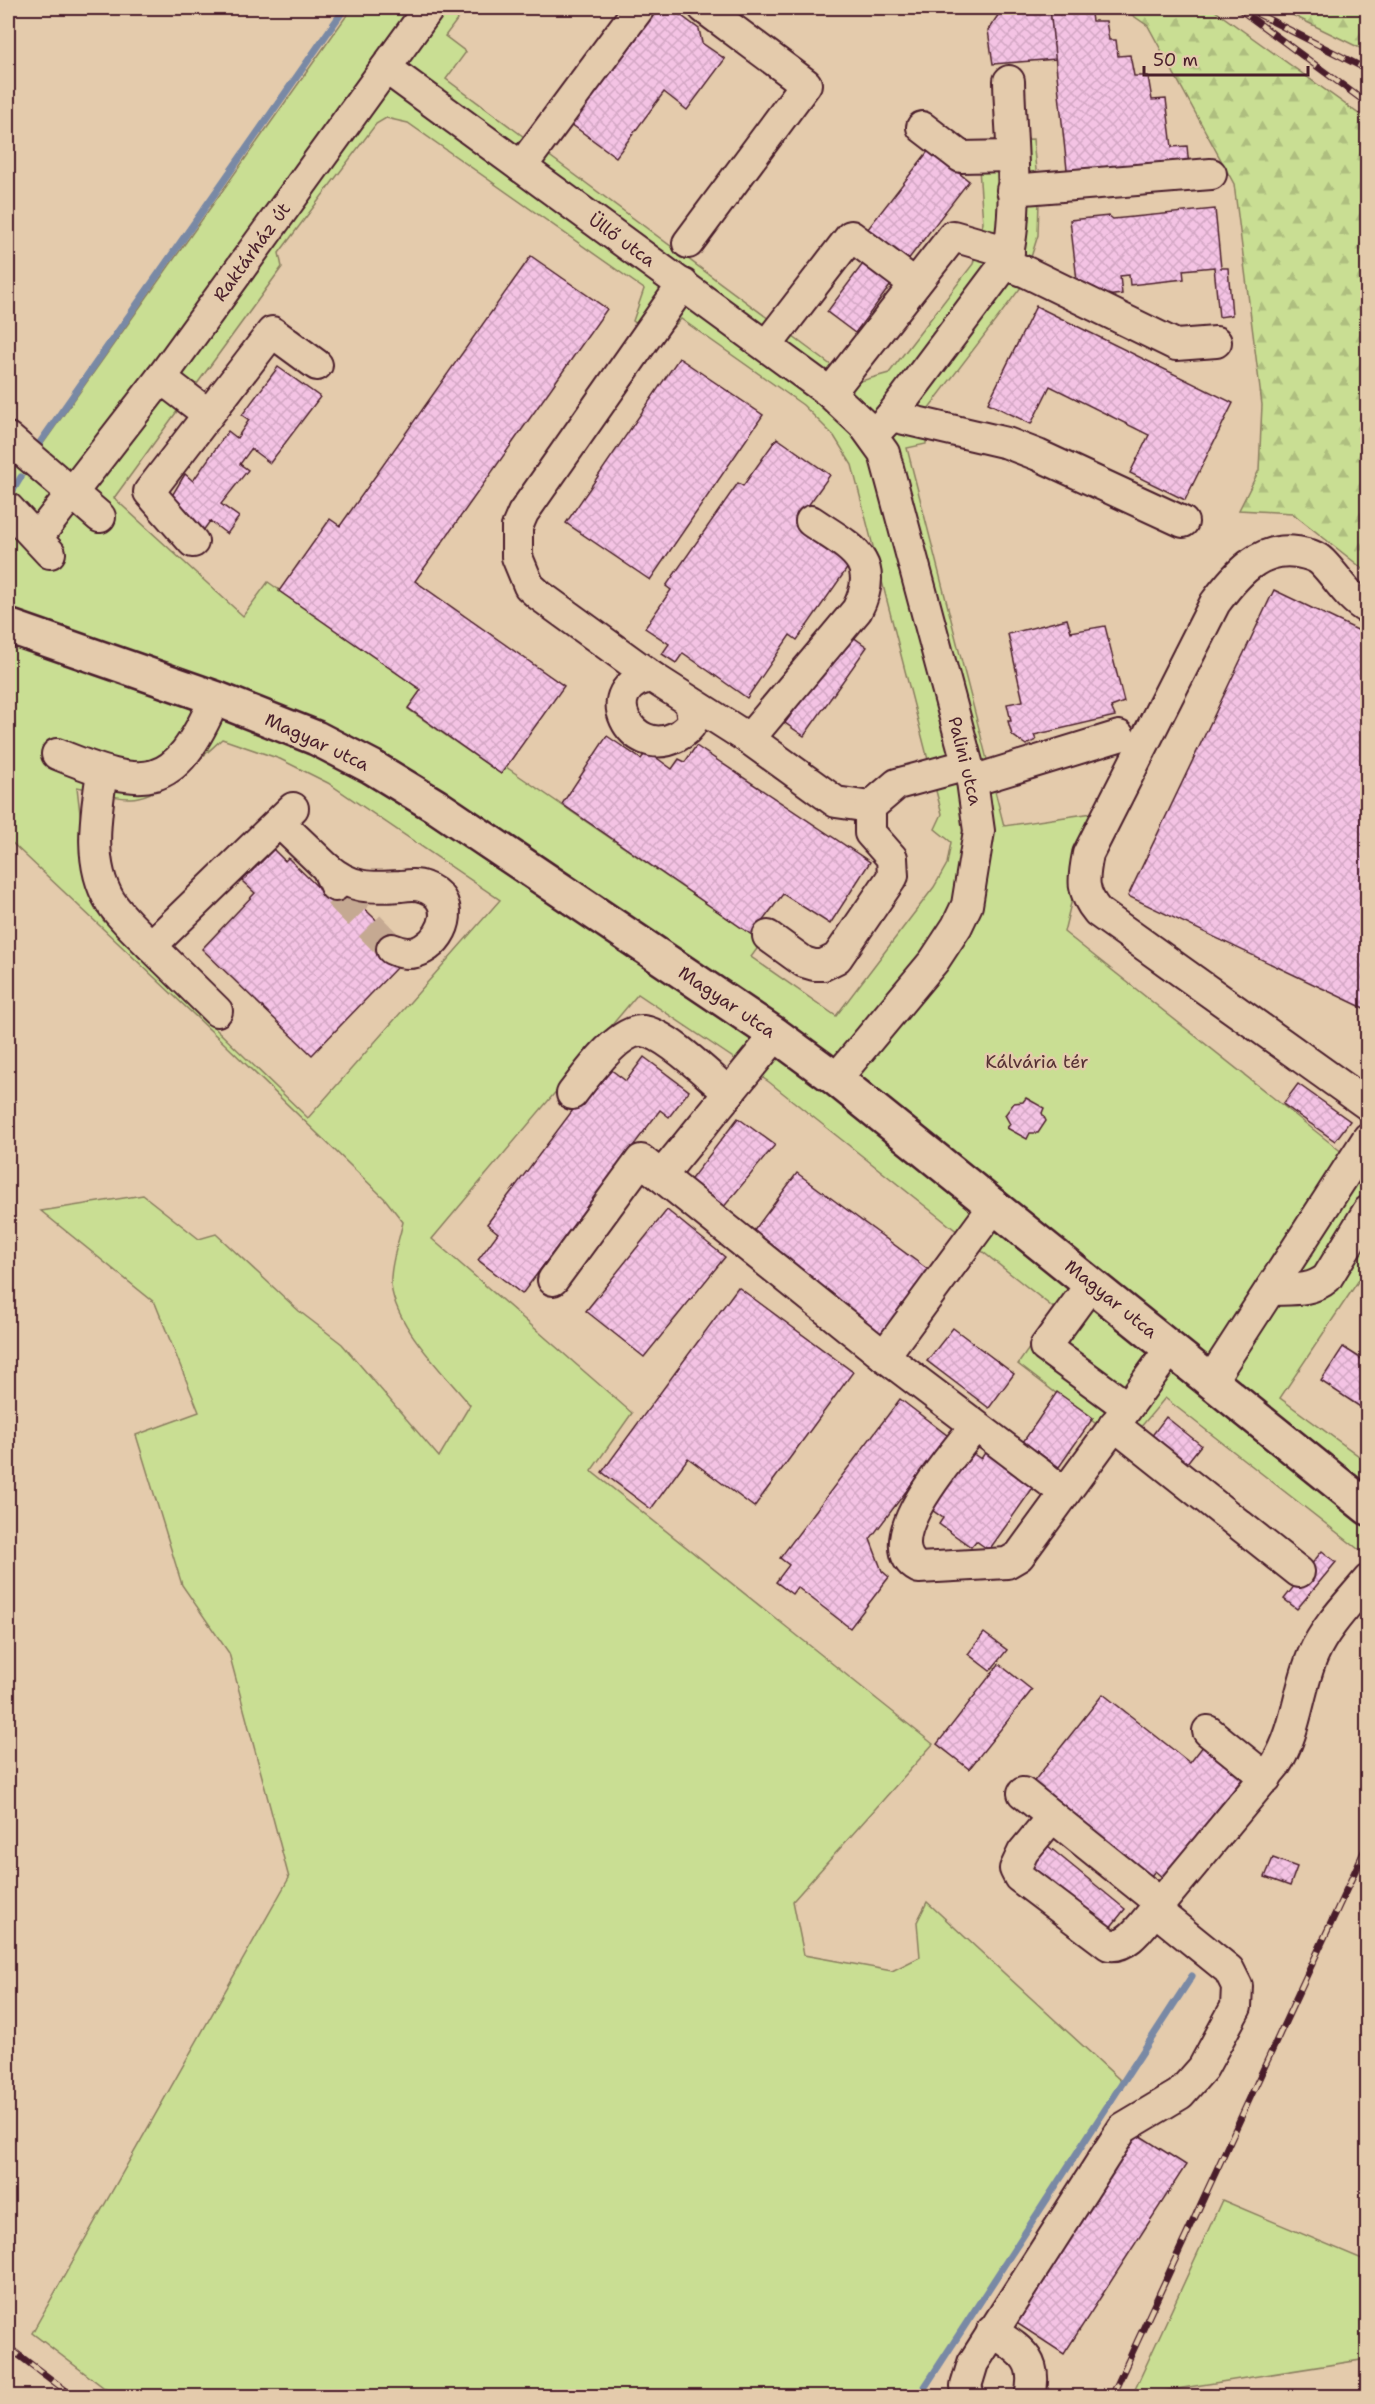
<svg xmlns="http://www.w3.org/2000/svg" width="1375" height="2404" font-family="'Shantell Sans',sans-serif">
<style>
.green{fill:#c9de93;stroke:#8a7e5f;stroke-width:1.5;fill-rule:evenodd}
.forest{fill:url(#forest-firs);stroke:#8a7e5f;stroke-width:1.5}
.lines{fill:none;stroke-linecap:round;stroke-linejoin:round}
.stream{stroke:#7989a5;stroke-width:7}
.building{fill:url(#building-cross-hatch);stroke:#4a1f2b;stroke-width:1.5}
.minor-tunnel{stroke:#c5a992;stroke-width:30;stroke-dasharray:30 15;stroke-linecap:butt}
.minor-casing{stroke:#4a1f2b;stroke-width:34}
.major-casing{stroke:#4a1f2b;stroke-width:38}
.minor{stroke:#e4cbac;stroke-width:30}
.major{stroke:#e4cbac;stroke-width:33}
.rail-casing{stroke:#4a1f2b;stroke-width:7}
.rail{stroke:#e4cbac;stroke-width:4.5;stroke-dasharray:14;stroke-linecap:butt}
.labels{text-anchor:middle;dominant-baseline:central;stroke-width:5;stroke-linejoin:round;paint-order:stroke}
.street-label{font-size:18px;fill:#4a1f2b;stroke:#e4cbac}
.park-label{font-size:18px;fill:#573235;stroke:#e4cbac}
</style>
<defs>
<pattern id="forest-firs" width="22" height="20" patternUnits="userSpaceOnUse" patternTransform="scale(1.5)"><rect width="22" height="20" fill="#c9de93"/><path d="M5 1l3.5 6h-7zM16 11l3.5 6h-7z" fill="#aebe7f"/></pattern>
<pattern id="building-cross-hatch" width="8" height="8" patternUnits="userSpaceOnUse" patternTransform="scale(1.5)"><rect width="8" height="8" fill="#f4c3e4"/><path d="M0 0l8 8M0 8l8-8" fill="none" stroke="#d3a7c4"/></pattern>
</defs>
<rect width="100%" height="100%" fill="#e4cbac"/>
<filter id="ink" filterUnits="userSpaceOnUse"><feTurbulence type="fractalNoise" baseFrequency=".0167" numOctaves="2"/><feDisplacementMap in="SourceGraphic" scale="12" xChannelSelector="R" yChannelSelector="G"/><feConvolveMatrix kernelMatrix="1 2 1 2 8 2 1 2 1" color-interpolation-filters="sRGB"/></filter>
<g filter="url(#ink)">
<!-- green -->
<g class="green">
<path d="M 352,8 L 466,8 L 445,36 L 466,52 L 446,79 L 851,380 L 861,381 L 889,373 L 973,264 L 983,223 L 977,141 L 1033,139 L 1039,201 L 1038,235 L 1022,286 L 928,409 L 926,444 L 907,448 L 1004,826 L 1093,813 L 1064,932 L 1367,1172 L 1367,1268 L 1280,1398 L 1367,1462 L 1367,1556 L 1165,1398 L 1125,1446 L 1018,1364 L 1056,1310 L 769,1082 L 638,994 L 432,1239 L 632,1413 L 591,1471 L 933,1744 L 793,1901 L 804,1955 L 892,1971 L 920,1957 L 917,1922 L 927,1902 L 1121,2081 L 921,2396 L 115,2396 L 32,2333 L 289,1878 L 229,1653 L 182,1585 L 136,1435 L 199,1412 L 155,1303 L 41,1211 L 143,1195 L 199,1239 L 216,1234 L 299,1311 L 342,1344 L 439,1457 L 470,1405 C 444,1373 388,1320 391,1277 C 392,1259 399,1240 403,1222 L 385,1199 L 227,1046 L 8,839 L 8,460 L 23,472 ZM 386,118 L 408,123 L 644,289 L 633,321 L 660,341 L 681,319 L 803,405 L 834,436 L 852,465 L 942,814 L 935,829 L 951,842 L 947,864 L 934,887 L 836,1016 L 751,957 L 762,942 L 752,935 L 506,767 L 501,774 L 408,709 L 421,690 L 268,582 L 243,616 L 114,498 L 282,267 L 279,253 L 376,124 ZM 222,739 L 280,759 L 328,783 L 500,900 L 308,1118 L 103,920 L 88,885 L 77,787 C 93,789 111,798 128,798 C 158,800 201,758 222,739 Z"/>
<path d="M 1222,2200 L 1367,2261 L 1367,2359 L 1132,2396 Z"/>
</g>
<!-- forest -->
<g class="forest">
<path d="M 1122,8 L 1211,8 L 1367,120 L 1367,572 L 1292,513 L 1239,510 L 1259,470 L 1262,405 L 1234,184 L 1148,26 Z"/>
<path d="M 1278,8 L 1367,8 L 1367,45 L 1364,50 Z"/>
</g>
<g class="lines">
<!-- stream -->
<g class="stream">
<path d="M 8,10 L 9,8"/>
<path d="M 39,444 L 345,8"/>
<path d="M 9,497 L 21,477"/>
<path d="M 919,2396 L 1192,1976"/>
</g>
</g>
<!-- building -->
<g class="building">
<path d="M 652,8 L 666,14 L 671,8 L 699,29 L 702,43 L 725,59 L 687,110 L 664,92 L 616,157 L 567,121 Z"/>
<path d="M 1003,8 L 1050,8 L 1056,59 L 993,64 L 988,30 Z"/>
<path d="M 1050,8 L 1090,8 L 1092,21 L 1106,21 L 1109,40 L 1116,40 L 1118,56 L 1130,55 L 1134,76 L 1148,76 L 1152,100 L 1166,99 L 1172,147 L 1187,146 L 1189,167 L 1068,179 Z"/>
<path d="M 929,150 L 969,181 L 907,261 L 867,230 Z"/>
<path d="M 1215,209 L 1221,268 L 1228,268 L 1232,315 L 1219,317 L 1214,267 L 1183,270 L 1184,279 L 1130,285 L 1129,275 L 1120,276 L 1122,294 L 1088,298 L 1078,289 L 1070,220 L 1109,216 L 1113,219 Z"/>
<path d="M 531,256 L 607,309 L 415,581 L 564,686 L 501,774 L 408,708 L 421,690 L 279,591 L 330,519 L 340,526 Z"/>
<path d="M 865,261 L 893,282 L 855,333 L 827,312 Z"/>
<path d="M 1036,306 L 1233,403 L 1185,500 L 1130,473 L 1149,435 L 1050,386 L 1031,424 L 988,403 Z"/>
<path d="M 679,358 L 763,415 L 650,580 L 566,523 Z"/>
<path d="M 278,367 L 320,397 L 270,463 L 251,449 L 240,464 L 248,470 L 221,504 L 239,517 L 227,534 L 210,521 L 203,531 L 167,504 L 185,474 L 193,481 L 228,431 L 237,438 L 249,420 L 242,415 Z"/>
<path d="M 777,438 L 830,475 L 795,524 L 851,563 L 797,640 L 790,635 L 747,698 L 683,653 L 676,663 L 662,654 L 669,644 L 645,628 L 671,590 L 666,586 L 738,483 L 743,486 Z"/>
<path d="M 1274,590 L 1368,635 L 1368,1010 L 1128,896 Z"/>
<path d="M 1067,619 L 1071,632 L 1105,626 L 1124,702 L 1111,707 L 1115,716 L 1034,735 L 1036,740 L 1026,745 L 1012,735 L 1008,721 L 1011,721 L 1007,704 L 1023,701 L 1008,634 Z"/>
<path d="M 849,634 L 867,647 L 804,736 L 785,723 Z"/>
<path d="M 607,736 L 641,759 L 647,751 L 672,769 L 679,759 L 685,762 L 696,746 L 870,862 L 830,924 L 783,894 L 752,935 L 562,804 Z"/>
<path d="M 270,846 L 285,861 L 288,858 L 331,900 L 343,888 L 399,942 L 398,966 L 312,1055 L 202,949 L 255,893 L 242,881 L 266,857 L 263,854 Z"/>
<path d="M 644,1057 L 689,1091 L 669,1117 L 660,1110 L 522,1294 L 478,1260 L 498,1233 L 487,1224 L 606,1066 L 626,1081 Z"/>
<path d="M 1298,1084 L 1350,1121 L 1335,1141 L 1283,1104 Z"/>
<path d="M 1026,1098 L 1044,1108 L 1042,1113 L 1046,1121 L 1038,1133 L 1030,1133 L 1027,1139 L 1007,1128 L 1010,1124 L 1005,1115 L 1014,1103 L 1023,1102 Z"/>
<path d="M 738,1118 L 775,1145 L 722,1209 L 688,1183 Z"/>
<path d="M 797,1173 L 931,1272 L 880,1340 L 747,1240 Z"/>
<path d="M 667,1210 L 725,1257 L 644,1357 L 586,1311 Z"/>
<path d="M 738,1287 L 853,1372 L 754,1507 L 688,1458 L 651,1509 L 602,1472 Z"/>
<path d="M 953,1328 L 1014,1374 L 989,1408 L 927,1361 Z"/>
<path d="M 1343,1347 L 1368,1363 L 1368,1412 L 1321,1381 Z"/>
<path d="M 1057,1392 L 1093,1418 L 1059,1467 L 1023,1442 Z"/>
<path d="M 900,1399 L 948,1436 L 870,1539 L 882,1571 L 889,1577 L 850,1628 L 797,1587 L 792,1594 L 776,1582 L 789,1565 L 780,1558 Z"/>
<path d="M 1166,1417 L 1201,1445 L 1179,1473 L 1144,1446 Z"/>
<path d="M 988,1448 L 1037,1482 L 989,1550 L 976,1541 L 971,1547 L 939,1524 L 943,1518 L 929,1508 L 969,1451 L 981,1459 Z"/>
<path d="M 1322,1551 L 1336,1562 L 1297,1609 L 1284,1599 Z"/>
<path d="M 984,1633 L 1007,1650 L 990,1671 L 968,1654 Z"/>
<path d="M 999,1664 L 1032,1690 L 969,1769 L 937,1744 Z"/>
<path d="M 1103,1694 L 1190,1763 L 1207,1741 L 1247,1773 L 1163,1878 L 1155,1871 L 1150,1877 L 1027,1790 Z"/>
<path d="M 1048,1846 L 1125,1909 L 1105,1934 L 1027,1871 Z"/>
<path d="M 1273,1858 L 1297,1867 L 1290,1886 L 1265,1877 Z"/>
<path d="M 1134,2132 L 1186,2165 L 1064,2354 L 1012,2320 Z"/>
</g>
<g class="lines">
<!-- minor-tunnel -->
<path class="minor-tunnel" d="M 338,894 L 392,949"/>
<!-- minor casing -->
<g class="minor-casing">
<g id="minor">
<path d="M 386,68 L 830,393 L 863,424 L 884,453 L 972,781 L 979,831 L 967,905 L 957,926 L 934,961 L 836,1079"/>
<path d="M 922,127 L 961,157 L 1011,156"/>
<path d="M 521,167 L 639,8"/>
<path d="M 1012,190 L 1211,174"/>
<path d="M 688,243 L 806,84 L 704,8"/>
<path d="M 1005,264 L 1026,272 L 1176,345 L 1216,342"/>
<path d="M 683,284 L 523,513 L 517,527 L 517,557 L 529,586 L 539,595 L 652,677 L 749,739 L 836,802 L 870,807 L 897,784 L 967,765"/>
<path d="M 767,345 L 851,236 L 915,284"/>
<path d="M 161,378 L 208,414"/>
<path d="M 830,393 L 953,236 L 1009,252"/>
<path d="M 891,416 L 1007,443 L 1038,455 L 1183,522"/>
<path d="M 873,435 L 891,416 L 1005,264 C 1021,214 1010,135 1009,81"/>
<path d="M 8,438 L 100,517"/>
<path d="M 8,508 L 50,553"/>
<path d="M 37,538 L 161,378 L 429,8"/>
<path d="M 193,542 L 149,492 L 272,332 L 317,365"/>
<path d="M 1368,609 C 1347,597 1338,578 1322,562 C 1315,555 1307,554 1297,552 C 1259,546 1235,576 1215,603 L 1088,854 C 1083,879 1081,892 1098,912 L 1368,1105"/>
<path d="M 652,677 C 593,686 631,760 676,737 C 684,733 689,729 693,721 L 690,702"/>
<path d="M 749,739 L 857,610 C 883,559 849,547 811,521"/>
<path d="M 57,754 C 146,790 174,793 215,698"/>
<path d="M 102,772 C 96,814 87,863 110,901 C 121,918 137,932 151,946 L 293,808"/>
<path d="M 972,781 L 1119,736"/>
<path d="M 279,822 L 327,868 L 335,886"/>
<path d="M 327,868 C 351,889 371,888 401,886 C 409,885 417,884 424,887 C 456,898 448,935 423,949 C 413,955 403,954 392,949"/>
<path d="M 768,936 L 804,962 L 814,965 L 823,965 L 837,958 L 893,876 L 892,858 L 870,833 L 870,807"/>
<path d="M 151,946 L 217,1011"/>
<path d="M 572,1094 C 586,1076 618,1029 643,1031 C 666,1033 711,1078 729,1093"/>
<path d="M 662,1175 L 776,1035"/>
<path d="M 553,1280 L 641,1160 L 884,1356 L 1065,1493"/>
<path d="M 1091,1284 L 1045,1347 L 1127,1407"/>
<path d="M 1270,1290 C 1290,1289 1311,1292 1327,1278 L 1368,1211"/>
<path d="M 884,1356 L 995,1205"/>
<path d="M 1211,1381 L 1368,1138"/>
<path d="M 1114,1425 L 1299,1572"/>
<path d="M 975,1426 C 955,1453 872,1543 919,1568 L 1007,1563 L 1019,1556 L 1171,1348"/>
<path d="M 1208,1731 L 1266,1778"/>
<path d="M 1023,1793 L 1160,1903"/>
<path d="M 1155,1910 L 1276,1764 C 1297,1731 1298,1690 1313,1655 C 1325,1627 1349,1603 1368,1580"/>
<path d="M 992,2331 C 1020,2350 1039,2359 1030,2396"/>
<path d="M 969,2396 L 966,2386 L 973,2363 L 1123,2128 L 1180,2094 L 1203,2068 L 1236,2007 L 1237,1986 L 1229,1970 L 1155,1910 C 1143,1923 1129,1948 1109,1945 L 1019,1877 L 1015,1869 L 1023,1852 L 1052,1817"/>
</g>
</g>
<!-- major casing -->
<g class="major-casing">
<path id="major" d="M 8,626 L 215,698 L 316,738 L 372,767 L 436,806 L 776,1035 L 836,1079 L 1368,1508"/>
</g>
<!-- minor -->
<use href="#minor" class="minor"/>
<!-- major -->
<use href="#major" class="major"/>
<!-- rail casing -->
<g class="rail-casing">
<g id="rail">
<path d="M 1238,8 L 1368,104"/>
<path d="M 1258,14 L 1368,70"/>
<path d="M 8,2347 L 73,2396"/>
<path d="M 1112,2396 L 1368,1843"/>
</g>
</g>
<!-- rail -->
<use href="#rail" class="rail"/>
</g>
</g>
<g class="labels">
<!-- street labels -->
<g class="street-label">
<text transform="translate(622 240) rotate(36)">Üllő utca</text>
<text transform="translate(252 252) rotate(-54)">Raktárház út</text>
<text transform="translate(317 742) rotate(25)">Magyar utca</text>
<text transform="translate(965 761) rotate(76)">Palini utca</text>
<text transform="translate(727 1002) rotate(34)">Magyar utca</text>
<text transform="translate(1111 1299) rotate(39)">Magyar utca</text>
</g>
<!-- park labels -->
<g class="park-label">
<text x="1037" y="1062">Kálvária tér</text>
</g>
</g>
<!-- margin -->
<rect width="1375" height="2404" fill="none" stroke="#e4cbac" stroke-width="30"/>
<rect x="15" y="15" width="1345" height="2374" fill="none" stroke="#4a1f2b" stroke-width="2" filter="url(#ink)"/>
<!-- scale -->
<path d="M1144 66v9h164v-9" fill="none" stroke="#4a1f2b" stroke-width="3"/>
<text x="1153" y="66" font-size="18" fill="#4a1f2b" stroke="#e4cbac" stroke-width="4.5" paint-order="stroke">50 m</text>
</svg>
